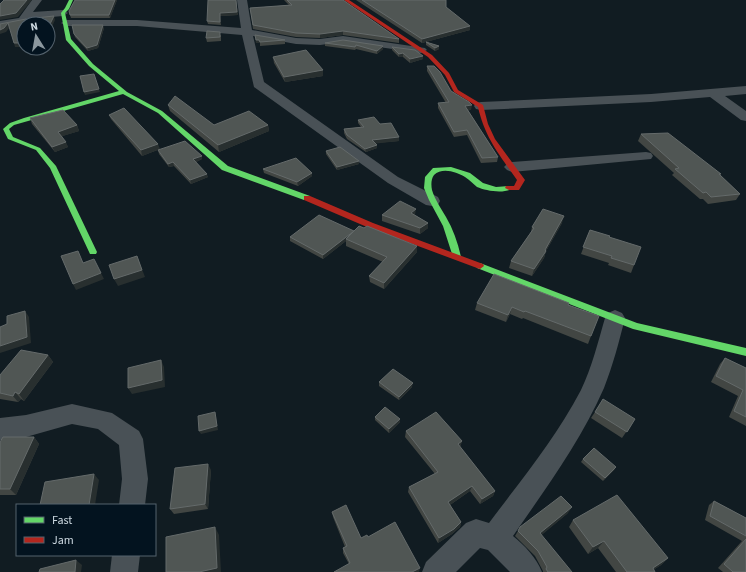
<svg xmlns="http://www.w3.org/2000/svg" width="746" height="572" font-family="'Source Sans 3',sans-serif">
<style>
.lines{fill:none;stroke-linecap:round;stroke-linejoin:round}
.street{fill:#495156;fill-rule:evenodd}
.fast{fill:#63d668;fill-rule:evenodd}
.jam{fill:#b3261e;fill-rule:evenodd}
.wall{fill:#424643}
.shaded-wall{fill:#282f2f}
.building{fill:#505654;stroke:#646a6a}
</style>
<rect width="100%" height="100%" fill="#111c22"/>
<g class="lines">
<!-- street -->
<g class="street">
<path d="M 32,0 L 42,0 L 33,12 L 63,10 L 68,13 L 63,16 L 28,19 L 26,22 L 0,27 L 0,21 L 19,18 Z"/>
<path d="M 237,0 L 247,0 L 252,30 L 296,38 L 320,39 L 343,36 L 425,48 L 427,50 L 421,53 L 343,42 L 320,45 L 296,44 L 253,36 L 264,82 L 398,177 L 438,197 L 440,201 L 438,205 L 432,206 L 426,205 L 388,183 L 254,87 L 242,35 L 137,26 L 66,26 L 61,23 L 66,20 L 137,20 L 241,28 Z"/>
<path d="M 746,86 L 746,94 L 725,96 L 746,111 L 746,121 L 741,120 L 710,97 L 651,102 L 481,110 L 476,109 L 474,106 L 476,103 L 481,102 L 651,94 Z"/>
<path d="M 646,152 L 651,153 L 653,156 L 651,159 L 512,172 L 507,170 L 504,167 L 507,164 L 512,162 Z"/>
<path d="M 615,310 L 622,313 L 625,318 C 619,342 613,365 604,388 C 581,441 546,488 513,536 C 525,546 536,557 542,572 L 510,572 L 488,550 L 480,548 L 456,572 L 422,572 L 426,562 L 466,523 L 476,519 L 489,523 C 521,480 556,438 581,390 C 592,367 598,342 605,318 L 608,313 Z"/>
<path d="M 72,404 L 112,413 L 139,431 L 143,439 L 148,479 L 145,505 L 119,505 L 122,479 L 119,445 L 98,429 L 72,424 L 26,437 L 0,440 L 0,418 L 26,415 Z"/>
<path d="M 112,555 L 140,555 L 138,572 L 110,572 Z"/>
</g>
<!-- fast -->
<g class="fast">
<path d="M 69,0 L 73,0 L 69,9 L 65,13 L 71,39 L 93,64 L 127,92 L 162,111 L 228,166 L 310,196 L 310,200 L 304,200 L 222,170 L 158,113 L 123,94 L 14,125 L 9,129 L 13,137 L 40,148 L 56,166 L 97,252 L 96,254 L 90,254 L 50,168 L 36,150 L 8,139 L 3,129 L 10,123 L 24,118 L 119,91 L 89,66 L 66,40 L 61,13 L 65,8 Z"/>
<path d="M 451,167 L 470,173 L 483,183 L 496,187 L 509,186 L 513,188 C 505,194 486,191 477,187 C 473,184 470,180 465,177 C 457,172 442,167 434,175 C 431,179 431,185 432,190 C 435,200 441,208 446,217 C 453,229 458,243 461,257 L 457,260 L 453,257 L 443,226 L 429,200 L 424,188 L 425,177 L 433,168 Z"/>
<path d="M 480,263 L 637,323 L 746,348 L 746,356 L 633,329 L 477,268 L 476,266 Z"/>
</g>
<!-- jam -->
<g class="jam">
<path d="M 344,0 L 349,0 L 432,55 L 449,73 L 458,90 L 483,105 L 488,124 L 495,139 L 525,180 L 519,190 L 509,190 L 505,188 L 506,186 L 514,186 L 517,180 C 499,154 485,138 478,107 L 454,92 L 445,75 L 428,57 Z"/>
<path d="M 304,196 L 310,196 L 373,223 L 483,264 L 484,266 L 480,269 L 477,268 L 367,227 L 304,200 Z"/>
</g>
</g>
<!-- wall -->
<g class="wall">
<path d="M 117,0 L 110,18 L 71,18 L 70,15 Z"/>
<path d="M 236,0 L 238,15 L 220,16 L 221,25 L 208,24 L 207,21 Z"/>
<path d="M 284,0 L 343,0 L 399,39 L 399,43 L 343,35 L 320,38 L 296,37 L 253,29 L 250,8 L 289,5 Z"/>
<path d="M 356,0 L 446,0 L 446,7 L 470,30 L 422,43 Z"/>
<path d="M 104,28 L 98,48 L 88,51 L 75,37 L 74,34 Z"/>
<path d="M 221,35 L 221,41 L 207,42 L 206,38 Z"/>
<path d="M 255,35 L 285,40 L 285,44 L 260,46 L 260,43 L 256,43 Z"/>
<path d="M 343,40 L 383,49 L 377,54 L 356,49 L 355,50 L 325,46 L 325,43 Z"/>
<path d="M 426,42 L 439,46 L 439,49 L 435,51 L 426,45 Z"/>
<path d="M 392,47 L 423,59 L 410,63 L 403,57 L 399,57 L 392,50 Z"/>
<path d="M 273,57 L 323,70 L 323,76 L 285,82 L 274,63 Z"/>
<path d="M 427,66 L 451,91 L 471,110 L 468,110 L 498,157 L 497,162 L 481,163 L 467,135 L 454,137 L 438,108 L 438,103 L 446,103 L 427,71 Z"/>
<path d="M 168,105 L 214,125 L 268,125 L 269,131 L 219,152 L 170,111 Z"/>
<path d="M 109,115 L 160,149 L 142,156 L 111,119 Z"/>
<path d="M 30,118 L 77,125 L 79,131 L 62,136 L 68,147 L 55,152 L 32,124 Z"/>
<path d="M 358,120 L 380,124 L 399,141 L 375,143 L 377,148 L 366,152 L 347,139 L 344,133 L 344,129 L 361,127 L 358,123 Z"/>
<path d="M 641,134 L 720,175 L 740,194 L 736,200 L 708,204 L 703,199 L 700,199 L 672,175 L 674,173 L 638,141 Z"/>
<path d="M 158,150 L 202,159 L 196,162 L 208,177 L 191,184 L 174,166 L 169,167 L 159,154 Z"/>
<path d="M 326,151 L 359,161 L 359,164 L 337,170 L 326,154 Z"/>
<path d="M 263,169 L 312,176 L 298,186 L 264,173 Z"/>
<path d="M 382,215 L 415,215 L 428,223 L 428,228 L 420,234 L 382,221 Z"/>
<path d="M 562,223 L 546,251 L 544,258 L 532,276 L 509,268 L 511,261 L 531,232 L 532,227 Z"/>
<path d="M 364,228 L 417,246 L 417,252 L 384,289 L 370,282 L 369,276 L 383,262 L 346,246 L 346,241 L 323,259 L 290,241 L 290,237 L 354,231 L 354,232 Z"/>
<path d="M 590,230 L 609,237 L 634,265 L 631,273 L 608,265 L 609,263 L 581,254 Z"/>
<path d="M 477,303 L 568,305 L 591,336 L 588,344 L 523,318 L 522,319 L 510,314 L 506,322 L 475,310 Z"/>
<path d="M 48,355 L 53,362 L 24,401 L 21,399 L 18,402 L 0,399 L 0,375 Z"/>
<path d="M 725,358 L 746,368 L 746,426 L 729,417 L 738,396 L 711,382 L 720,364 Z"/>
<path d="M 379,382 L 412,387 L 399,400 L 379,386 Z"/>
<path d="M 595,412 L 635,419 L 622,438 L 591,418 Z"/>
<path d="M 375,417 L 400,422 L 389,433 L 375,420 Z"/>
<path d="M 406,431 L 462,441 L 460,447 L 495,491 L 493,496 L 480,504 L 470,491 L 450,505 L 461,522 L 460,527 L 452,534 L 438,543 L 408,492 L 409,487 L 435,474 L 405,437 Z"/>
<path d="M 34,437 L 39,444 L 16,495 L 0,495 L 0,442 Z"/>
<path d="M 583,459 L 616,467 L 614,470 L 603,481 L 581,462 Z"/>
<path d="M 211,470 L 208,509 L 174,514 L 170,509 Z"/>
<path d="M 714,501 L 746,518 L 746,572 L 723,572 L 718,568 L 742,541 L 705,520 L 709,505 Z"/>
<path d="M 332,512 L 361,538 L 368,537 L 419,572 L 349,564 L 343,553 L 343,548 L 345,547 L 333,517 Z"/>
<path d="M 568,513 L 541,535 L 572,572 L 543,572 L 543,571 L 535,556 L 515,536 L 518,531 Z"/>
<path d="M 573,520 L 668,558 L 661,565 L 653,570 L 655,572 L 616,572 L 598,548 L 588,554 L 569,527 Z"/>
</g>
<!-- shaded-wall -->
<g class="shaded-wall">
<path d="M 27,0 L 32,0 L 18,17 L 0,20 L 0,16 Z"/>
<path d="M 115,0 L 117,0 L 110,18 L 109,15 Z"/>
<path d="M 236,0 L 238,15 L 220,16 L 221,25 L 220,13 Z"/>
<path d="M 54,16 L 55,20 L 48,36 L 48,28 Z"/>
<path d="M 8,23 L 10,27 L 6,32 L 0,34 L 0,30 Z"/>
<path d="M 103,25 L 104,28 L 98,48 L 88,51 L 87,48 Z"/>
<path d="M 470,26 L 470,30 L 422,43 L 422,39 Z"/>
<path d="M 343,31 L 343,35 L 320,38 L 320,34 Z"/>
<path d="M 256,40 L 259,40 L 260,43 L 256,43 Z"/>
<path d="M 14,43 L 24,43 L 24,47 L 15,47 Z"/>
<path d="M 383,46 L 383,49 L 377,54 L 377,51 Z"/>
<path d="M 439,46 L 439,49 L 435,51 L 435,48 Z"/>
<path d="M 403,53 L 403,57 L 399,57 L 399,54 Z"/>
<path d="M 423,56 L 423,59 L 410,63 L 410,59 Z"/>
<path d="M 323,70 L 323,76 L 285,82 L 284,77 Z"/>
<path d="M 94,74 L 100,92 L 85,95 L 84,92 Z"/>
<path d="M 472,105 L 471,110 L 465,111 L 465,106 Z"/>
<path d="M 77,125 L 79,131 L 60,137 L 58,132 Z"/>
<path d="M 268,125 L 269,131 L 219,152 L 218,145 Z"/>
<path d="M 399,137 L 399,141 L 372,144 L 372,140 Z"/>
<path d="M 66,142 L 68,147 L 55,152 L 52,147 Z"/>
<path d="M 158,144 L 160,149 L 142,156 L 141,150 Z"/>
<path d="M 377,145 L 377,148 L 366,152 L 365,149 Z"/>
<path d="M 202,156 L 202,159 L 194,163 L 193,159 Z"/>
<path d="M 359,161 L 359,164 L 337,170 L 337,167 Z"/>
<path d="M 173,162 L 174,166 L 169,167 L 168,164 Z"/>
<path d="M 312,173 L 312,176 L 298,186 L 297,182 Z"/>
<path d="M 207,174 L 208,177 L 191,184 L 190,180 Z"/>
<path d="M 416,209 L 415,215 L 410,219 L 411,213 Z"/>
<path d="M 564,216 L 562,223 L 546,251 L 544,258 L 532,276 L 534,269 Z"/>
<path d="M 428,223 L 428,228 L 420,234 L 420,228 Z"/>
<path d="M 354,231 L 354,234 L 346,239 L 346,241 L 323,259 L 323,255 Z"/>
<path d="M 417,246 L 417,252 L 384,289 L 384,283 Z"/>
<path d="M 137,256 L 145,277 L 118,286 L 114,279 Z"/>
<path d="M 101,273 L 104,279 L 76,290 L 73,284 Z"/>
<path d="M 512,307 L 510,314 L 506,322 L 508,315 Z"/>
<path d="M 25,311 L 29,317 L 31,343 L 0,353 L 0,346 Z"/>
<path d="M 48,355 L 53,362 L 24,401 L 19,394 Z"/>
<path d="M 161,360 L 164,367 L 165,387 L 132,394 L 128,388 Z"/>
<path d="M 413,383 L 412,387 L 399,400 L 399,397 Z"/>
<path d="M 15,392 L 21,399 L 18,402 L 13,396 Z"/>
<path d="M 215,412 L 216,416 L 218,430 L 201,434 L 199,431 Z"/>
<path d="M 400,419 L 400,422 L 389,433 L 389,429 Z"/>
<path d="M 34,437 L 39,444 L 16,495 L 10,489 Z"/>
<path d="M 462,441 L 460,447 L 457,449 L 458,444 Z"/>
<path d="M 208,464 L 211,470 L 208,509 L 205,504 Z"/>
<path d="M 616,467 L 614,470 L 603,481 L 605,478 Z"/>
<path d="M 94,474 L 99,480 L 95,505 L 89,505 Z"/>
<path d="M 472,486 L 470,491 L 447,507 L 448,502 Z"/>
<path d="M 495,491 L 493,496 L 480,504 L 482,499 Z"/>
<path d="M 572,507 L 568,513 L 537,539 L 540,533 Z"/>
<path d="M 461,522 L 460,527 L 452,534 L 438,543 L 439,538 Z"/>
<path d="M 215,527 L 219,535 L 221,572 L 199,572 Z"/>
<path d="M 604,541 L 598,548 L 588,554 L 593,547 Z"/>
<path d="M 668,558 L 661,565 L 650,572 L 653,568 Z"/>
<path d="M 76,560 L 82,565 L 81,572 L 75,572 Z"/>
<path d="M 420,568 L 419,572 L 412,572 Z"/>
</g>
<!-- building -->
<g class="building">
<path d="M 4,0 L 27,0 L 16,13 L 0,16 L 0,4 Z"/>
<path d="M 75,0 L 115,0 L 109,15 L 70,15 L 69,11 Z"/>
<path d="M 208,0 L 236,0 L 237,12 L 220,13 L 220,22 L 207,21 Z"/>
<path d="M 287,0 L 343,0 L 399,39 L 343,31 L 320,34 L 296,33 L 253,25 L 250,8 L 292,5 Z"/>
<path d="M 362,0 L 446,0 L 446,7 L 470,26 L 422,39 Z"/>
<path d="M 54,16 L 48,28 L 48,24 L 24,24 L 24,43 L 14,43 L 8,23 L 4,28 L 0,30 L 0,24 L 26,19 Z"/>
<path d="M 72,25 L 103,25 L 97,45 L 87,48 L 74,34 Z"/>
<path d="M 207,31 L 220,32 L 220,37 L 206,38 Z"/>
<path d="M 255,35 L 285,40 L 260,42 L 259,40 L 256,40 Z"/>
<path d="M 343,40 L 383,46 L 377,51 L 356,45 L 355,47 L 325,43 Z"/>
<path d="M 426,42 L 439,46 L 435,48 Z"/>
<path d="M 392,47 L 415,50 L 423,56 L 410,59 L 403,53 L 399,54 Z"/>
<path d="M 306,50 L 323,70 L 284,77 L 273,57 Z"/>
<path d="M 427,66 L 434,66 L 440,72 L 451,91 L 469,102 L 472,105 L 465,106 L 498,157 L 482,158 L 467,130 L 454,132 L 438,103 L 449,102 Z"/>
<path d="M 94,74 L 99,89 L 84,92 L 80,76 Z"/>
<path d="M 175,96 L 214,125 L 249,111 L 268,125 L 218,145 L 168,105 Z"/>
<path d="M 124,108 L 158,144 L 141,150 L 109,115 Z"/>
<path d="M 63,110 L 77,125 L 58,132 L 66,142 L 52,147 L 30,118 Z"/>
<path d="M 374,117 L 380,124 L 391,123 L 399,137 L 372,140 L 377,145 L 365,149 L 347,135 L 344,129 L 364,127 L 358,120 Z"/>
<path d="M 668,133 L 721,174 L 719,174 L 740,194 L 711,197 L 706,192 L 703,193 L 675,169 L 679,168 L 641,134 Z"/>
<path d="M 185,141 L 202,156 L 193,159 L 207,174 L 190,180 L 173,162 L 168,164 L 158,150 Z"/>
<path d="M 340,147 L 359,161 L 337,167 L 326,151 Z"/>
<path d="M 296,158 L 312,173 L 297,182 L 263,169 Z"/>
<path d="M 400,201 L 416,209 L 411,213 L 428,223 L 420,228 L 382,215 Z"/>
<path d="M 543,209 L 564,216 L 545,250 L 546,251 L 534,269 L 511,261 L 534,228 L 532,227 Z"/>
<path d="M 319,215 L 354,231 L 323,255 L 290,237 Z"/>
<path d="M 359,226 L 364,228 L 367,226 L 417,246 L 384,283 L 369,276 L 387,257 L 346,239 Z"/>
<path d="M 590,230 L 610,236 L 609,237 L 641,247 L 634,265 L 611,258 L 612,256 L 583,247 Z"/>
<path d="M 78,251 L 83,263 L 94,259 L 101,273 L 73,284 L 61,256 Z"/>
<path d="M 137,256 L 142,270 L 114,279 L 109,265 Z"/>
<path d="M 494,274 L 569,303 L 568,305 L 599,316 L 591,336 L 525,311 L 524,312 L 512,307 L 508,315 L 477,303 Z"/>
<path d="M 25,311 L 27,337 L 0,346 L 0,327 L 7,324 L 7,316 Z"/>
<path d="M 21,350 L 48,355 L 19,394 L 15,392 L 13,396 L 0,393 L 0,375 Z"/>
<path d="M 725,358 L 746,368 L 746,417 L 734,411 L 743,390 L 716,376 Z"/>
<path d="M 161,360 L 162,380 L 128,388 L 128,368 Z"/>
<path d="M 393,369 L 413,383 L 399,397 L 379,382 Z"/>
<path d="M 603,399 L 635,419 L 627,432 L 595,412 Z"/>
<path d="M 385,407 L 400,419 L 389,429 L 375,417 Z"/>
<path d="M 215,412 L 217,426 L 199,431 L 198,416 Z"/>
<path d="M 436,412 L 462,441 L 458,444 L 495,491 L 482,499 L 472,486 L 448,502 L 461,522 L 454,529 L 439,538 L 409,487 L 438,472 L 406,431 Z"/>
<path d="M 3,437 L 34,437 L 10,489 L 0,489 L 0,442 Z"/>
<path d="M 594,448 L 616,467 L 605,478 L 583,459 Z"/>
<path d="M 208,464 L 205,504 L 170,509 L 175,468 Z"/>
<path d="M 94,474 L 89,505 L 40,505 L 45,482 Z"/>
<path d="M 617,495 L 668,558 L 653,568 L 655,572 L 627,572 L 604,541 L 593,547 L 573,520 Z"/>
<path d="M 561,496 L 572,507 L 540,533 L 572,572 L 548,572 L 546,569 L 547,567 L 538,551 L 518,531 L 520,527 Z"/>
<path d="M 714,501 L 746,518 L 746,536 L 710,516 Z"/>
<path d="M 346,505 L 361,538 L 367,535 L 368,537 L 395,522 L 420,568 L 412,572 L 334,572 L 350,563 L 343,548 L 347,546 L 332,512 Z"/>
<path d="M 215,527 L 217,568 L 199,572 L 166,572 L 166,537 Z"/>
<path d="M 746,539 L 746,572 L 733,572 L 724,564 Z"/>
<path d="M 76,560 L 75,572 L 39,572 L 40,569 Z"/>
</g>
<!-- legend -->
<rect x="16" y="504" width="140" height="52" fill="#03131f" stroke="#54626d"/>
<rect x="24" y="517" width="20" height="6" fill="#63d668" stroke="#54626d"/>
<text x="52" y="524" font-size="12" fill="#cdd9e1">Fast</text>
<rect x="24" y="537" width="20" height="6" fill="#b3261e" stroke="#54626d"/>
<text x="52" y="544" font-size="12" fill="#cdd9e1">Jam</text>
<!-- north arrow -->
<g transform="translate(36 36) rotate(349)"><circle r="19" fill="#03131f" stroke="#54626d"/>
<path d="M0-3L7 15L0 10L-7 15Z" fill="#8b979e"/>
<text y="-6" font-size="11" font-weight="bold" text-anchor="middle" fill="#cdd9e1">N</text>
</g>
</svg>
